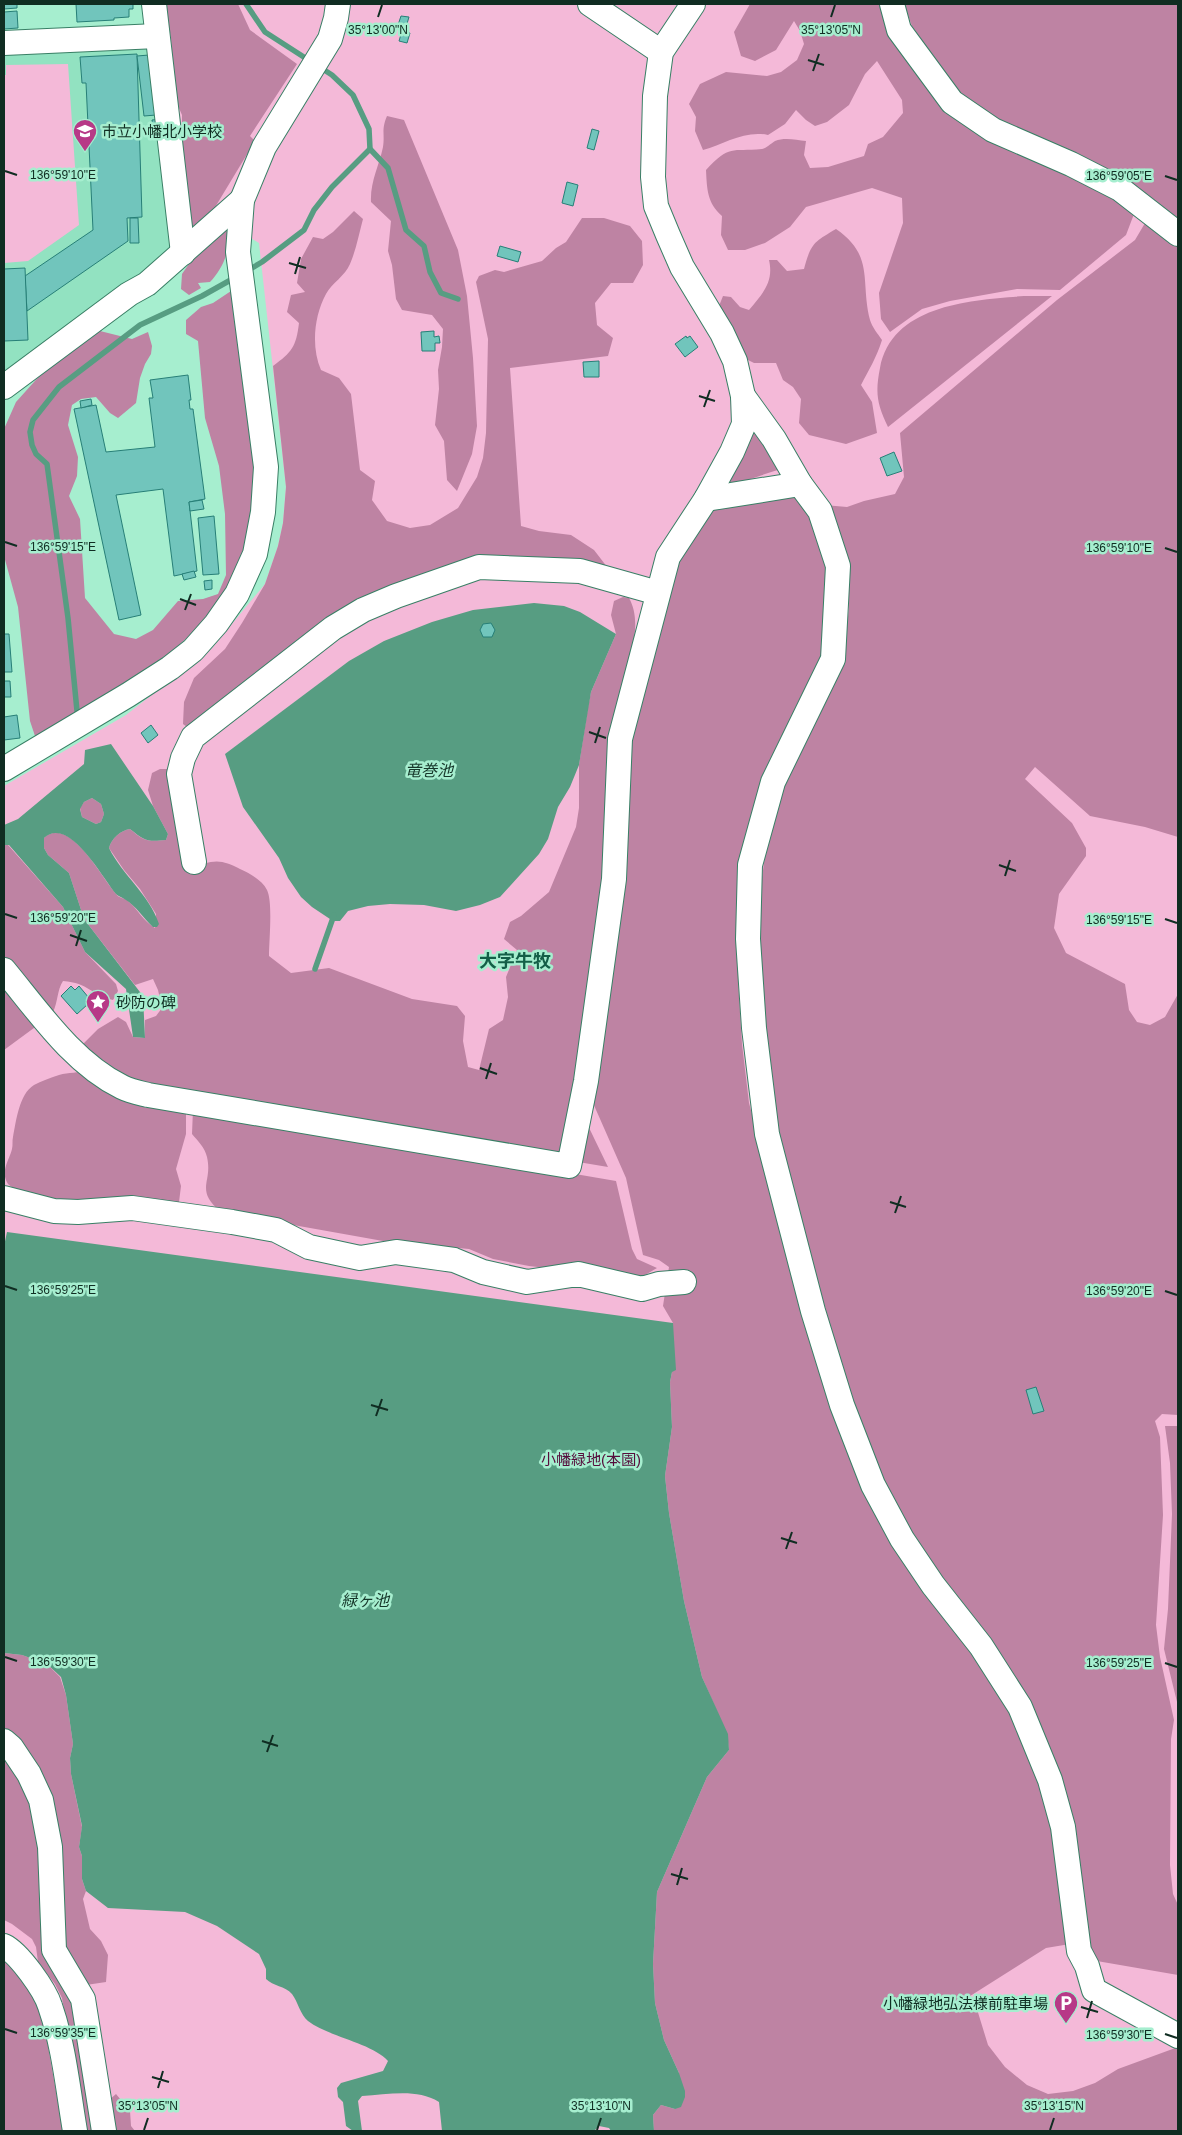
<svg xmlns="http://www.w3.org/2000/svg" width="1182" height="2135" font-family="Arial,'Noto Sans JP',sans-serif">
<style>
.built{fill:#92e2c1}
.green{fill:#f4b9d8}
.forest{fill:#be83a3}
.water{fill:#579d82;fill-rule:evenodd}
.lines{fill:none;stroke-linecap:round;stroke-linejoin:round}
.stream{stroke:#579d82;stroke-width:5.5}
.building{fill:#71c5bc;stroke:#277f77}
.minor-casing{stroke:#397f65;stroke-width:26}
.minor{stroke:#fff;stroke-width:24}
.ticks{fill:none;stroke:#102d22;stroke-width:2}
.labels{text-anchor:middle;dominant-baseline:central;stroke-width:5;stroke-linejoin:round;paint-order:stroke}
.poi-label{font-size:15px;fill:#102d22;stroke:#a6eecf;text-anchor:start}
.park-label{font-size:15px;fill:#560e3c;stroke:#a6eecf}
.water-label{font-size:16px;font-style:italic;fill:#16372a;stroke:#a6eecf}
.quarter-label{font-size:18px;font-weight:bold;fill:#135f47;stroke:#a6eecf}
.ticks-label{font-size:12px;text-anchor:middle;fill:#102d22;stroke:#a6eecf;stroke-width:5;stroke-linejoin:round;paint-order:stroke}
</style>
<rect width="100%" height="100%" fill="#a6eecf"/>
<!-- built -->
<path class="built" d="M 145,45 L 156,50 L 177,250 L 4,373 L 4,53 Z"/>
<!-- green -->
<g class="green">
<path d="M 157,4 L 1178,4 L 1178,2131 L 4,2131 L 4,786 L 126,715 L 212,648 L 265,584 L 278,546 L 283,523 L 286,487 L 259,243 L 226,223 L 184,238 Z"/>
<path d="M 68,64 L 79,225 L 28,261 L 4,263 L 4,75 L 6,75 L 6,65 Z"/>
</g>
<!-- forest -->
<g class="forest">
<path d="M 165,4 L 238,4 L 250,30 L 297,64 L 250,136 L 255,141 L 214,209 L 184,238 L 178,157 L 182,132 L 182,115 L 175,99 L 171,38 Z"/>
<path d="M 750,4 L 884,4 L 948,109 L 1115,198 L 1134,214 L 1126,235 L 1060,290 L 1017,289 L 950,301 L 922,309 L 890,332 L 881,319 L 879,293 L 903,223 L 902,198 L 872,188 L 806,207 L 790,227 L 765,243 L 745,250 L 728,250 L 721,235 L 722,216 C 707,203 707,189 706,170 C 730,144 731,152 762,149 C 767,148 770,144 775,141 C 785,137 796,140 806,141 L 804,155 L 810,168 L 828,167 L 864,156 L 868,144 L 883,137 L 903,113 L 902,100 L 877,61 L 865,74 L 849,105 L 827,122 L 815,126 L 806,120 L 796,110 L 785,124 L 768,135 C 745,130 724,144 703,150 L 695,131 L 696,117 L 689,104 L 700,84 L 726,72 L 767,76 L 781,72 L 797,60 L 804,44 L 800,31 L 794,21 L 776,50 L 755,61 L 741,56 L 734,32 Z"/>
<path d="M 904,4 L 1178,4 L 1178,224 L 993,122 L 958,93 L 912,26 Z"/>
<path d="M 387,116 L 404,120 L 458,250 L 467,296 L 473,358 L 477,426 L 472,454 L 457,491 L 447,480 L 444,441 L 435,425 L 439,389 L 438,370 L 442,347 L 443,329 L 432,315 L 402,310 L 396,299 L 392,265 L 388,251 L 391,221 L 371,202 C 370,182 379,166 383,147 C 385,134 381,130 387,116 Z"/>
<path d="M 354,211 L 363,219 C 359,234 356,250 350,264 C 345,276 332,283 326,294 C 314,316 311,347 321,370 L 339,378 L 351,394 L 360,470 L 375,481 L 372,500 L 387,521 L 410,528 L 430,525 L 458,508 L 477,477 L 483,458 L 486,433 L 488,339 L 476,282 L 479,276 L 495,270 L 504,272 L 542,261 L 556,248 L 566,242 L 582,218 L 604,218 L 630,226 L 642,241 L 643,265 L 633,283 L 611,283 L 595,303 L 597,325 L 613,338 L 608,356 L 510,368 L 521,526 L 539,531 L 571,535 L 594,550 L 611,572 L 447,571 L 191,730 L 183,724 L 184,702 L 194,678 L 225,649 L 242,623 L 265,584 L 278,546 L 283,523 L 286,487 L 273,366 C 292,352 296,347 299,323 L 287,312 L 291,295 L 305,292 L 297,283 L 301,259 L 313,237 L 323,239 L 333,232 Z"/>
<path d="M 1148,218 L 1178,245 L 1178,837 L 1145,827 L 1090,816 L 1035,767 L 1025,779 L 1072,823 L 1086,848 L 1086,856 L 1059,894 L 1054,928 L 1066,953 L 1125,984 L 1129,1010 L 1137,1022 L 1150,1025 L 1165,1017 L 1178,994 L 1178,1415 L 1162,1414 L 1155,1421 L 1160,1437 L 1163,1515 L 1156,1625 L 1160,1657 L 1174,1720 L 1171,1739 L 1170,1865 L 1173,1894 L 1178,1905 L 1178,1975 L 1091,1960 L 1054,1771 L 922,1554 L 881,1483 L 850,1402 L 807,1253 L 766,1081 L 757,915 L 766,848 L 780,786 L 842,662 L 849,609 L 845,565 L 824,505 L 847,507 L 864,501 L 895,494 L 904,477 L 900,433 L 1057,300 L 1135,240 Z"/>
<path d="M 226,223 C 234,243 224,268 210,282 L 198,283 L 201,288 L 189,295 L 181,289 L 182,274 L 193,258 Z"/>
<path d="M 836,229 C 875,256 860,281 870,320 C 872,327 878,334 882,340 C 876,359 869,369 861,385 L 872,402 L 877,433 L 846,444 L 809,435 L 799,423 L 801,399 L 793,387 L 783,380 L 776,363 L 754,363 L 742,357 L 719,306 L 723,296 L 731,297 L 740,307 L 749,310 C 763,293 774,282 769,260 L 777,260 L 787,271 L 804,269 C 811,243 814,242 836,229 Z"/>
<path d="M 231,291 L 255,472 L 250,536 L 239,571 L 206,621 L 171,652 L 111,693 L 43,734 L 35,736 L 30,721 L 18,607 L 4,556 L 4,429 L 16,402 L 43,372 L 78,341 L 100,331 L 132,339 L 148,332 L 152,346 L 151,354 L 145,364 L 140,378 L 136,403 L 118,418 L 110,413 L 96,397 L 81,399 L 72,405 L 68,425 L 78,457 L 77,476 L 69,496 L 80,519 L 85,598 L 114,634 L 136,639 L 153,630 L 178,601 L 203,599 L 218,594 L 226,575 L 225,514 L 219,466 L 205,418 L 198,341 L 186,334 L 186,320 L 201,307 L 213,303 Z"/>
<path d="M 1024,296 L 1052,296 L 888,427 C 877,404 875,393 880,368 C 892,304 973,300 1024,296 Z"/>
<path d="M 754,424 L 787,468 C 765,472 744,484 723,485 L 744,455 Z"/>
<path d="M 791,491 L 814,522 L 827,556 L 827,647 L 738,908 L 738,980 L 742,1044 L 749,1103 L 829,1401 L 1009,1706 L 1031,1752 L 1055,1828 L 1070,1944 L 1046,1948 L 967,1998 L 976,2006 L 988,2045 L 1005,2067 L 1027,2085 L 1048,2094 L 1073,2091 L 1095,2083 L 1118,2069 L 1178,2047 L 1178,2131 L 654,2131 L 653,2115 L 661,2105 L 675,2109 L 679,2073 L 664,2040 L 655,2003 L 653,1964 L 657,1892 L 707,1777 L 729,1750 L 727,1734 L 702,1677 L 684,1601 L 669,1513 L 665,1476 L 672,1427 L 670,1382 L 672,1372 L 673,1323 L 663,1306 L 669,1267 L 659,1260 L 643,1255 L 626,1178 L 593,1103 L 626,742 L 673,568 L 709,511 L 746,499 Z"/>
<path d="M 623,597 L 629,598 C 646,628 623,672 620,705 C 606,839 593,973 579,1107 L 608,1167 L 171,1094 L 127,1083 L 83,1044 L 98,1029 L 118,1017 L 126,1022 L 133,1037 L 145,1038 L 145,1020 L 156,1016 L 162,1008 L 158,990 L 153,979 L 135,985 L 84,919 L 69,873 L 48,855 L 44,848 L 44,838 C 70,814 103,881 117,895 C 119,898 124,898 127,900 C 137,908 143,921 155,928 L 156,914 L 140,889 L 124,870 L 109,848 C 111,839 121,830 130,829 C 144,841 147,842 166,840 L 168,834 L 153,806 L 148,790 L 152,773 L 160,769 L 175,769 L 204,864 C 218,859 226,862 240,869 C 249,873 262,880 267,890 C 273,902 269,941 269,956 L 291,973 L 329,968 L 412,999 L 457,1006 L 465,1016 L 463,1041 L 468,1067 L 479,1070 L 489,1029 L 503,1020 L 508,997 L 506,977 L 517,950 L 504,939 L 510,922 L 521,916 L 549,892 L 576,827 L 579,808 L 579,765 L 588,707 L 591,692 L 616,634 L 611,615 L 614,601 Z"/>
<path d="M 92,798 L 101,804 L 104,814 L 101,822 L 96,824 L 82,817 L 80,808 L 84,802 Z"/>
<path d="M 4,845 L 8,845 L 63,907 L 85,952 L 116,984 L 118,991 L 113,1000 C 91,995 89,983 63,981 C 57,990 58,1002 53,1012 L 4,963 Z"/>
<path d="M 4,979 L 38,1025 L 4,1050 Z"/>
<path d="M 87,1069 L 146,1108 L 157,1106 L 186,1111 L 186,1134 L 176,1169 L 181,1186 L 179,1202 L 170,1209 C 142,1207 23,1201 8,1184 C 0,1171 9,1161 12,1149 C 13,1145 12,1141 13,1137 C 16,1122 19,1094 34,1085 C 41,1081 50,1078 59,1075 C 69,1072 78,1074 87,1069 Z"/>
<path d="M 193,1109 L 616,1181 L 632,1249 L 637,1259 L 657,1268 L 645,1275 L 633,1278 L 529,1266 L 493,1259 L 469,1249 L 383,1241 L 221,1212 C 194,1189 213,1183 207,1157 C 205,1148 198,1141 192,1134 Z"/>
<path d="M 1165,1426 L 1178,1426 L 1178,1706 L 1164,1649 L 1168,1609 L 1172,1514 L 1170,1463 Z"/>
<path d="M 4,1653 L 22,1655 L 47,1664 L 60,1677 L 66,1695 L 73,1744 L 70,1758 L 71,1774 L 82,1827 L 79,1847 L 82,1856 L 82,1879 L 86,1891 L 83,1899 L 90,1929 L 101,1941 L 108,1955 L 106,1982 L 86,1985 L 64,1948 L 64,1892 L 61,1848 L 18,1740 L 4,1727 Z"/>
<path d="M 4,1753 L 22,1779 L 31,1805 L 74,2004 L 96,2131 L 86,2131 L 62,1998 L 55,1984 L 38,1962 L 36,1947 L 32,1939 L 12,1924 L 4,1920 Z"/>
<path d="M 4,1956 L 17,1966 L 38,2006 L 45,2029 L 63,2131 L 4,2131 Z"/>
<path d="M 116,2094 L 130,2111 L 131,2126 L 135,2131 L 112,2131 L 108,2101 Z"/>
</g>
<!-- water -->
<g class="water">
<path d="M 534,603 L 564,606 L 580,612 L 616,634 L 591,692 L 579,765 L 570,787 L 558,807 L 548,839 L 539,854 L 500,897 L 480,905 L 456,911 L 424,905 L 390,904 L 368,906 L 348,911 L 340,921 L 333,921 L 312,907 L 301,897 L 288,878 L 279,858 L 243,807 L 225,754 L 349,661 L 384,641 L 432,622 L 473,610 Z"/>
<path d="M 111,744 L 153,806 L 168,834 L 166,840 C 147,842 145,841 130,829 C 121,830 111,839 109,848 C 123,876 149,894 159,924 L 157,927 L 153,927 C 144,919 136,906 126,900 C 122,897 119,897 116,894 C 103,879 69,815 44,838 L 44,848 L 48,855 L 69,873 L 84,919 L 143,996 L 145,1038 L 133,1037 L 126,989 L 85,952 L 63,907 L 9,845 L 4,845 L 4,825 L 18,819 L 84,764 L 85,750 ZM 92,798 L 101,804 L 104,814 L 101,822 L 96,824 L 82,817 L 80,809 L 84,802 Z"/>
<path d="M 7,1232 L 673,1323 L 676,1370 L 672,1372 L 670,1382 L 672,1427 L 665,1476 L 669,1513 L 684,1601 L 702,1677 L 728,1734 L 729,1750 L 707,1777 L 657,1892 L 653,1964 L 655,2003 L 664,2040 L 679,2073 L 685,2091 L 685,2097 L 681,2107 L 675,2109 L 661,2105 L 653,2115 L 654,2131 L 611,2131 L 609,2128 L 599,2126 L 594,2131 L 442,2131 L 439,2102 C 416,2088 388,2095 362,2096 L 358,2101 L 362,2131 L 353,2131 L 346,2126 L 343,2102 L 338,2097 L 337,2088 L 341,2083 L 383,2071 L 388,2061 C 372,2043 329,2037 308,2021 C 300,2014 298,2002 292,1994 C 285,1986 273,1986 266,1979 L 266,1969 L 259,1954 L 217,1926 L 185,1912 L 108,1908 L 86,1891 L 82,1879 L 82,1856 L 79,1847 L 82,1826 L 71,1774 L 70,1758 L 73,1744 L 66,1695 L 61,1677 L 47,1664 L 22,1655 L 4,1653 L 4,1246 Z"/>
</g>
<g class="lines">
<!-- stream -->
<g class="stream">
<path d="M 246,4 L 265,32 L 310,61"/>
<path d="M 318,66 L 332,75 L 353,95 L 369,129 L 370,149 L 388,168 L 406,230 L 424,246 L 430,272 L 441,293 L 458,299"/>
<path d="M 247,271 L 262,262 L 304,230 L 314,210 L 332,187 L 370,149"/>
<path d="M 77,711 L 68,618 L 47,464 L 36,454 L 32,445 L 30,432 L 33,420 L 59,387 L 140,325 L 202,296 L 236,277"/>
<path d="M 315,969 L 334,915"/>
</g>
</g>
<!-- building -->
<g class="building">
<path d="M 4,4 L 17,4 L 17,8 L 4,9 Z"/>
<path d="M 76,4 L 133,4 L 133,9 L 129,9 L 129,17 L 114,18 L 114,20 L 77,22 Z"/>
<path d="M 17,11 L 18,28 L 4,29 L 4,12 Z"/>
<path d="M 401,16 L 409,17 L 406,27 L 398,25 Z"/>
<path d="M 402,31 L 410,33 L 407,43 L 399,41 Z"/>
<path d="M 137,54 L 142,217 L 127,218 L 128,241 L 27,311 L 25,276 L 93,230 L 86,83 L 82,83 L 80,57 Z"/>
<path d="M 149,55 L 156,115 L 144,116 L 137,56 Z"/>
<path d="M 162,119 L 163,139 L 156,139 L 155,132 L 153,132 L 152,120 Z"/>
<path d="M 592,129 L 599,131 L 594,150 L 587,148 Z"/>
<path d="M 567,182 L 578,185 L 573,206 L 562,203 Z"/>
<path d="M 130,218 L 138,218 L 139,243 L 130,243 Z"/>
<path d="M 500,246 L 521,252 L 518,262 L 497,256 Z"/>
<path d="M 25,268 L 28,340 L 4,341 L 4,269 Z"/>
<path d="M 434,331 L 434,337 L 439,336 L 440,343 L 435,343 L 435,351 L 422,351 L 421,332 Z"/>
<path d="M 686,336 L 687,338 L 690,336 L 698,347 L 685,357 L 675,344 Z"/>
<path d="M 599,361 L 599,377 L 584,377 L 583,362 Z"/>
<path d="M 188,375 L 191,400 L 189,400 L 190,409 L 193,409 L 205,499 L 189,502 L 197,571 L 174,576 L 163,489 L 116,495 L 141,615 L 119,620 L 74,409 L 96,405 L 106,452 L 155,447 L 149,398 L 153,398 L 150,380 Z"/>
<path d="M 91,399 L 92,405 L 81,408 L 80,401 Z"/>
<path d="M 894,452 L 902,471 L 887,476 L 880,458 Z"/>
<path d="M 202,500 L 204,509 L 190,511 L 189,502 Z"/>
<path d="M 214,516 L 219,574 L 203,575 L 198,518 Z"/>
<path d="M 194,571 L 196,577 L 184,580 L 182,574 Z"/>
<path d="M 212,580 L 212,589 L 205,590 L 204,581 Z"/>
<path d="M 491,623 L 495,630 L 492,637 L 483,637 L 480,630 L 483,624 Z"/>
<path d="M 4,634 L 9,634 L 12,672 L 4,672 Z"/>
<path d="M 4,681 L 10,681 L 11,697 L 4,697 L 4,705 Z"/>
<path d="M 17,715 L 20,738 L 4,740 L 4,717 Z"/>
<path d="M 151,725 L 158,735 L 148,743 L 141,733 Z"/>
<path d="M 71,986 L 75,990 L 79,986 L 89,998 L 86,1001 L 88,1004 L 77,1014 L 61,996 Z"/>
<path d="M 1036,1387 L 1044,1411 L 1033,1414 L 1026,1390 Z"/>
</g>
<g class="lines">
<!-- minor casing -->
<g class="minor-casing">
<g id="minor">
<path d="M 154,4 L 183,253"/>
<path d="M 590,4 L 661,52"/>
<path d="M 892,4 L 899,30 L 952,102 L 993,130 L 1071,164 L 1120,189 L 1178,234"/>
<path d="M 4,43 L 157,36"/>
<path d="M 4,387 L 129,294 L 147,284 L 242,200"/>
<path d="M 743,396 L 774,439 L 800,484 L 820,511 L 838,566 L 833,659 L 773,782 L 750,865 L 748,939 L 754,1028 L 767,1134 L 813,1311 L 842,1405 L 873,1485 L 902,1539 L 933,1585 L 981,1646 L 1020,1707 L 1050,1780 L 1063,1827 L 1079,1951 L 1087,1966 L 1094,1990 L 1178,2036"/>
<path d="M 706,499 L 800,484"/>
<path d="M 4,769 L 128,695 L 170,668 L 193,650 L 216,624 L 237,594 L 255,554 L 263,512 L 266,467 L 238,252 L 242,200 L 264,147 L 330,39 L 336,18 L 338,4"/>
<path d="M 194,862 L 179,774 L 183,758 L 193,737 L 333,628 L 363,610 L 396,596 L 479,567 L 580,571 L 658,593"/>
<path d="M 4,970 C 38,1011 73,1063 122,1087 C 130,1091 140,1093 148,1095 L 569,1166 L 586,1081 L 614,879 L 620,739 L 668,557 L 706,499 L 732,452 L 744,424 L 743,396 L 735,361 L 722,333 L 682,267 L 668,235 L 656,206 L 653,177 L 655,96 L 661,52 L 693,4"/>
<path d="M 4,1198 L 54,1211 L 78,1212 L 132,1208 L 232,1222 L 276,1230 L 309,1247 L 360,1258 L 396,1252 L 454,1260 L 483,1272 L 527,1282 L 578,1274 L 642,1289 L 659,1284 L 684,1282"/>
<path d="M 4,1741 L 11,1747 L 29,1774 L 41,1800 L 50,1847 L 54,1950 L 83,1999 L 104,2131"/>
<path d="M 4,1946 C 19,1953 45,1990 50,2006 C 64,2046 68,2090 75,2131"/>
</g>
</g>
<!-- minor -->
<use href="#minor" class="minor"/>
</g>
<!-- ticks -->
<path class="ticks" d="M 378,17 L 382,5M 831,17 L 835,5M 808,60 L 824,65M 813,71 L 819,54M 5,171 L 17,175M 1165,176 L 1177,180M 289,263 L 306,268M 295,274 L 300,257M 699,396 L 715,401M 704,407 L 710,390M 5,542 L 17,546M 1165,548 L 1177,552M 180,599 L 196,605M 185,610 L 191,594M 589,732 L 606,738M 595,743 L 600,727M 999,865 L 1016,871M 1005,876 L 1010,860M 5,914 L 17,918M 1165,919 L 1177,923M 70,935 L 87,941M 76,946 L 81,930M 480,1068 L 497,1074M 486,1079 L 491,1063M 890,1202 L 906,1207M 895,1213 L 901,1196M 5,1286 L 17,1290M 1165,1291 L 1177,1295M 371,1405 L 388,1410M 376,1416 L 382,1399M 781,1538 L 797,1543M 786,1549 L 792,1532M 5,1657 L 17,1661M 1165,1663 L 1177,1667M 262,1741 L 278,1746M 267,1752 L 273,1735M 671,1874 L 688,1879M 677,1885 L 682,1868M 1081,2007 L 1098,2012M 1087,2018 L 1092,2001M 5,2029 L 17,2033M 1165,2034 L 1177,2038M 152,2077 L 169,2082M 158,2088 L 163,2071M 144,2130 L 148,2118M 597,2130 L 601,2118M 1050,2130 L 1054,2118"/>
<!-- icons -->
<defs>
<g id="school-pin" transform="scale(1.25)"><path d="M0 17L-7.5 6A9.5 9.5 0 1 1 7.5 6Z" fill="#b73987" stroke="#a6eecf"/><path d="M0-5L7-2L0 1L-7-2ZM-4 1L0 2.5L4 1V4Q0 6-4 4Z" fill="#fff"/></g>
<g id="sight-pin" transform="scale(1.25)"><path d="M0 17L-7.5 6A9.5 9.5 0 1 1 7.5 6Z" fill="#b73987" stroke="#a6eecf"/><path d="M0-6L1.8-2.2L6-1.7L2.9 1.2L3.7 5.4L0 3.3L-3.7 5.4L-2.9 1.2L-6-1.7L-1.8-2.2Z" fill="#fff"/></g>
<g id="parking-pin" transform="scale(1.25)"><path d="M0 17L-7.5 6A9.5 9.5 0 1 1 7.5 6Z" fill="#b73987" stroke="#a6eecf"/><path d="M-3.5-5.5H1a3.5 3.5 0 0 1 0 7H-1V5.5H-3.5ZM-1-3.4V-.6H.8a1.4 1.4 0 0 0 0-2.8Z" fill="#fff"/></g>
</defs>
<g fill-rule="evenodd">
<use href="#school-pin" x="85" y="131"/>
<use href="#sight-pin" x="98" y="1002"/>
<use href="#parking-pin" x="1066" y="2003"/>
</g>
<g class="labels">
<!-- poi labels -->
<g class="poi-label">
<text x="102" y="131">市立小幡北小学校</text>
<text x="116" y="1002">砂防の碑</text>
<text x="1048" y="2003" text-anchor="end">小幡緑地弘法様前駐車場</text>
</g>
<!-- park labels -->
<g class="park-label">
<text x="591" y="1459">小幡緑地(本園)</text>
</g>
<!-- water labels -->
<g class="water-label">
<text x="429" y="770">竜巻池</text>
<text x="365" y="1600">緑ヶ池</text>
</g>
<!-- quarter labels -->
<g class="quarter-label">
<text x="515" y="961">大字牛牧</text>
</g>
</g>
<g class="ticks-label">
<text x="378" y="34">35°13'00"N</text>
<text x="831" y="34">35°13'05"N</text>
<text x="63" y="179">136°59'10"E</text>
<text x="1119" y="180">136°59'05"E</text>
<text x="63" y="551">136°59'15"E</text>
<text x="1119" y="552">136°59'10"E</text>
<text x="63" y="922">136°59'20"E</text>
<text x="1119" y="924">136°59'15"E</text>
<text x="63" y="1294">136°59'25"E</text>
<text x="1119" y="1295">136°59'20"E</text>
<text x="63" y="1666">136°59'30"E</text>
<text x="1119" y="1667">136°59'25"E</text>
<text x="63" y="2037">136°59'35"E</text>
<text x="1119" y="2039">136°59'30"E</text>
<text x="148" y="2110">35°13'05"N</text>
<text x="601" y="2110">35°13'10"N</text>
<text x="1054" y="2110">35°13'15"N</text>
</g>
<!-- border -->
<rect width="1182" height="2135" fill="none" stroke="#102d22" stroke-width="10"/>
</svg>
